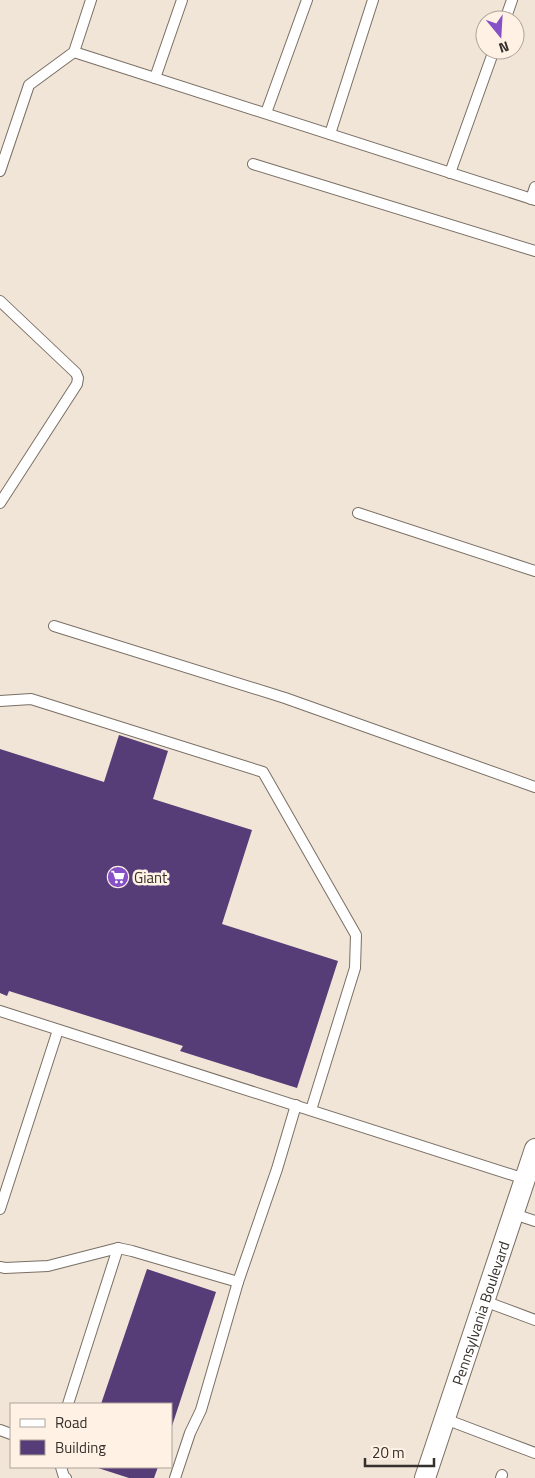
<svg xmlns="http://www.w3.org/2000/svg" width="535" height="1478" font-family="'Titillium Web',sans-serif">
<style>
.building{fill:#563d77}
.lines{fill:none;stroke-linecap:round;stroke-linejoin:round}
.lane-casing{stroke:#7a6f64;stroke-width:12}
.street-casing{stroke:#7a6f64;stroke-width:22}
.lane{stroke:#fff;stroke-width:10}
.street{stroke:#fff;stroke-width:20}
.labels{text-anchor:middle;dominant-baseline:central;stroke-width:5;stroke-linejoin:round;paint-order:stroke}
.poi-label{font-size:15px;fill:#35302b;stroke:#fff2e5;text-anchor:start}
.street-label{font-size:15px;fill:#35302b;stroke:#fff2e5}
</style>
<rect width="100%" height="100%" fill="#f1e5d8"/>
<!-- building -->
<g class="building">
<path d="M 119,735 L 168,751 L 153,799 L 252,830 L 222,924 L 338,961 L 297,1088 L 180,1051 L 183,1046 L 9,991 L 7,996 L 0,993 L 0,749 L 104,782 Z"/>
<path d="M 147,1269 L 216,1292 L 172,1426 L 171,1404 L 101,1404 Z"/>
<path d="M 95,1467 L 158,1467 L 154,1478 L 129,1478 Z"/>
</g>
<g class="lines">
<!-- lane casing -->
<g class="lane-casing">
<g id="lane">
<path d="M 505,20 L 512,0"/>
<path d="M 74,52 L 535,200"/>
<path d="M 155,78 L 182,0"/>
<path d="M 266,113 L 307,0"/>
<path d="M 330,134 L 373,0"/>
<path d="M 253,164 L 535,251"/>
<path d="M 0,171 L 29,85 L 74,52 L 91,0"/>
<path d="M 450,173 L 494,50"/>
<path d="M 531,199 L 535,187"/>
<path d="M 0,301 L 76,373 L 78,378 L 77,384 L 0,503"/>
<path d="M 358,513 L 535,571"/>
<path d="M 54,626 L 285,698 L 535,787"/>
<path d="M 0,701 L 31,699 L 263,772 L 356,935 L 355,968 L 311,1110"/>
<path d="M 0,1011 L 525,1179"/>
<path d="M 0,1209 L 58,1030"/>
<path d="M 514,1214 L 535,1221"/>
<path d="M 0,1267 L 5,1268 L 48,1266 L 118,1248 L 132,1251 L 238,1282"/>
<path d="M 484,1301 L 535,1320"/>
<path d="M 68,1404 L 118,1248"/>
<path d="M 445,1419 L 535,1453"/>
<path d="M 0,1430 L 11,1434"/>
<path d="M 61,1467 L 64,1477 L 66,1478"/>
<path d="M 175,1478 L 190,1433 L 201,1410 L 238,1282 L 277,1169 L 296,1105"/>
<path d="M 501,1478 L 502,1475"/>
</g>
</g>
<!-- street casing -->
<g class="street-casing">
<g id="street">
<path id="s1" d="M 425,1478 L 535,1149"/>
</g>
</g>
<!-- lane -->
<use href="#lane" class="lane"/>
<!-- street -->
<use href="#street" class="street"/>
</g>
<!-- icons -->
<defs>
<g id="supermarket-disc" transform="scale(1.125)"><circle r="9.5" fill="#8650c7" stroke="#fff2e5"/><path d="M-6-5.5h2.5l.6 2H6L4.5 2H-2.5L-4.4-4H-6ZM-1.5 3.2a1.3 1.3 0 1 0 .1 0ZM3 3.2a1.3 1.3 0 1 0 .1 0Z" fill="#fff"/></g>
</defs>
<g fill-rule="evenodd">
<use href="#supermarket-disc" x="118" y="877"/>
</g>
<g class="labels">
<!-- poi labels -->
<g class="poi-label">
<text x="134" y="877">Giant</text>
</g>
<!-- street labels -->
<g class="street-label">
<text stroke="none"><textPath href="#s1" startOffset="174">Pennsylvania Boulevard</textPath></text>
</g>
</g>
<!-- legend -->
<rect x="10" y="1403" width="162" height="65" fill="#fff2e5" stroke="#aea49b"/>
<rect x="20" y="1419" width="25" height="8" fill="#ffffff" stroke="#aea49b"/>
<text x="55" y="1428" font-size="15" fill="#35302b">Road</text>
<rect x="20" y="1440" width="25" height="15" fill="#563d77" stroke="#aea49b"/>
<text x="55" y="1453" font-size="15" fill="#35302b">Building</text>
<!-- north arrow -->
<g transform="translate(500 35) rotate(162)"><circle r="24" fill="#fff2e5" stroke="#aea49b"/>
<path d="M0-4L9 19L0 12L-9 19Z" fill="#8650c7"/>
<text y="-8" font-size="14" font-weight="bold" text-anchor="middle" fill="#35302b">N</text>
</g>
<!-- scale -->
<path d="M365 1458v8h69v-8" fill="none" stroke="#35302b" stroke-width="2.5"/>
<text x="372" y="1458" font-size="15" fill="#35302b" stroke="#fff2e5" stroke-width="4" paint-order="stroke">20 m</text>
</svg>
